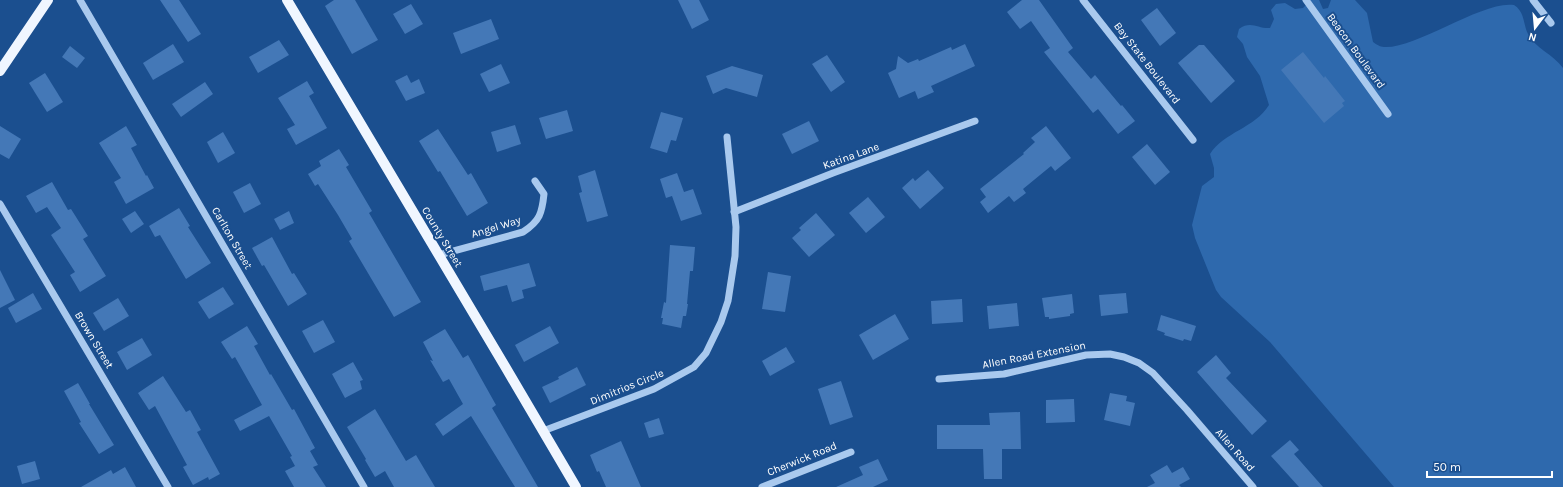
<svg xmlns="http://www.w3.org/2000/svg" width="1563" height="487" font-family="Karla,sans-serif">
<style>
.green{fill:#2e69ad}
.building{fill:#4478b7}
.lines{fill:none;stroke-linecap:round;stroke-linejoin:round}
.minor{stroke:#a9c9ee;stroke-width:7}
.major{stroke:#f0f6ff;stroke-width:10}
.labels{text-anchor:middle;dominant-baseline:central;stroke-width:4;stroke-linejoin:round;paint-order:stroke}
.street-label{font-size:11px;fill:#fff;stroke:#1b4f8f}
</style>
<rect width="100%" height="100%" fill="#1b4f8f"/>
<!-- green -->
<path class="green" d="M 1311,0 L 1319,0 L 1323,9 L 1328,8 L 1331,0 L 1355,0 L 1367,13 L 1373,42 C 1376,44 1380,47 1384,47 C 1416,49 1483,0 1514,5 C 1525,12 1523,24 1528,34 C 1536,49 1553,54 1563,68 L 1563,487 L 1394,487 L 1270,342 L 1221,297 L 1216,290 L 1195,238 L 1192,225 L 1202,186 L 1214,177 L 1214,168 L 1210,154 C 1224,132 1255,128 1269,105 L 1260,76 L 1247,57 L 1243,44 L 1237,37 L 1239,29 C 1251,20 1258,29 1270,28 L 1274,19 L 1271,10 L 1276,4 L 1285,3 L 1295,9 L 1303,8 Z"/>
<!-- building -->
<g class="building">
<path d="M 160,0 L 179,0 L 201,34 L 188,42 Z"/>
<path d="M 334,0 L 355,0 L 378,40 L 352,54 L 325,6 Z"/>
<path d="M 678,0 L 699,0 L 709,20 L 692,29 Z"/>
<path d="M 1022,0 L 1039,0 L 1073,48 L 1068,52 L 1091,79 L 1095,75 L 1121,106 L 1122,105 L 1135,121 L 1118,134 L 1098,109 L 1093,113 L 1044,52 L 1050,48 L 1031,21 L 1020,29 L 1007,12 Z"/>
<path d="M 411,4 L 423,24 L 405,34 L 393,14 Z"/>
<path d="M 1157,8 L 1176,33 L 1160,46 L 1141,20 Z"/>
<path d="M 491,19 L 499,39 L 461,54 L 453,33 Z"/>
<path d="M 279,40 L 289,55 L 258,73 L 249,57 Z"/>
<path d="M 173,44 L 184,62 L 153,80 L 143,63 Z"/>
<path d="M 965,44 L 975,66 L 931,86 L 934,92 L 918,99 L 915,91 L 899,98 L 888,73 L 896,69 L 898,56 L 908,63 L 918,59 L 919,61 L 951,47 L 952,50 Z"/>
<path d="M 1199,45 L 1204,45 L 1235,81 L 1211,103 L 1178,63 Z"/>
<path d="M 70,46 L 85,58 L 77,68 L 62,57 Z"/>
<path d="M 1303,52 L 1324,78 L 1325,76 L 1345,101 L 1342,103 L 1344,106 L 1324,123 L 1281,70 Z"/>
<path d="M 827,55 L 845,82 L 831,92 L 812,64 Z"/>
<path d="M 501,64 L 510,83 L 489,92 L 480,74 Z"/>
<path d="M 732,66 L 763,75 L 757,97 L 726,88 L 713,94 L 706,76 Z"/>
<path d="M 45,73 L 63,102 L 47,112 L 29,83 Z"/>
<path d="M 407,75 L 411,83 L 419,79 L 425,93 L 406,101 L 395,81 Z"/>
<path d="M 307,81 L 314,93 L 309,96 L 327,128 L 296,145 L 287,129 L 295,125 L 278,98 Z"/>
<path d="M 205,82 L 213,94 L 181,117 L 172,104 Z"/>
<path d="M 567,110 L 573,131 L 546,139 L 539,118 Z"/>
<path d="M 661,112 L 683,118 L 676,141 L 671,140 L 667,153 L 650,148 Z"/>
<path d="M 809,121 L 819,141 L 792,154 L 782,134 Z"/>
<path d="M 515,125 L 521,144 L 497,152 L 491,132 Z"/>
<path d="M 0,126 L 21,139 L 9,159 L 0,154 Z"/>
<path d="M 126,126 L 137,145 L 131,148 L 146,176 L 147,175 L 154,188 L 126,204 L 114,182 L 121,178 L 99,143 Z"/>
<path d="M 1046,126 L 1071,158 L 1055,171 L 1051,166 L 1023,189 L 1026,193 L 1014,202 L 1009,196 L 988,213 L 980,202 L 986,197 L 980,189 L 1024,154 L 1023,153 L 1035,142 L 1031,138 Z"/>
<path d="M 438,129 L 468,175 L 471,173 L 488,203 L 467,216 L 440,171 L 438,172 L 419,141 Z"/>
<path d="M 223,132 L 235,153 L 218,163 L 207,142 Z"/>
<path d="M 1147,144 L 1170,172 L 1155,185 L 1132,157 Z"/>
<path d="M 339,149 L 349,165 L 346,167 L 372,211 L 369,213 L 421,302 L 394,317 L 349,241 L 352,239 L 338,215 L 318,184 L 315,186 L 308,174 L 321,166 L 319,161 Z"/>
<path d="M 595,170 L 608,216 L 587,222 L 579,193 L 582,192 L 578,176 Z"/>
<path d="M 928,170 L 944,188 L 920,209 L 902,188 L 913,178 L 915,181 Z"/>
<path d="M 677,173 L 684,192 L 693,189 L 702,214 L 681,221 L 672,196 L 666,198 L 660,179 Z"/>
<path d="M 52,182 L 68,210 L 71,209 L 88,236 L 83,239 L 106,276 L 80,292 L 70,275 L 75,272 L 51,235 L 61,228 L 47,207 L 36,213 L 26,196 Z"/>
<path d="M 250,183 L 261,204 L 244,213 L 233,192 Z"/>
<path d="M 868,197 L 885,217 L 866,233 L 849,213 Z"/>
<path d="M 179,208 L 190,226 L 188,227 L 211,263 L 186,279 L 160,235 L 155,237 L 149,226 Z"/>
<path d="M 135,211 L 144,224 L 131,233 L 122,219 Z"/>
<path d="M 289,211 L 294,223 L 280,230 L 274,219 Z"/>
<path d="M 816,213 L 835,235 L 809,257 L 792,238 L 801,230 L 799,228 Z"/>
<path d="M 272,237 L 292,274 L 294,273 L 307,294 L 288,306 L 264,265 L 262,266 L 252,248 Z"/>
<path d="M 670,245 L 695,247 L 693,271 L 690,271 L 687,304 L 688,304 L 686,316 L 683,316 L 681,328 L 662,324 L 663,318 L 661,318 L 664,302 L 666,303 Z"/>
<path d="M 529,263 L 536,286 L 522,290 L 524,298 L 512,302 L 507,285 L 484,291 L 480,276 Z"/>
<path d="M 0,270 L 15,300 L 0,308 Z"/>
<path d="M 768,272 L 791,276 L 785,312 L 762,309 Z"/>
<path d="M 223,287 L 234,304 L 209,319 L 198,302 Z"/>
<path d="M 33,293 L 42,309 L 16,323 L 8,308 Z"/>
<path d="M 1126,293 L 1128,313 L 1101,316 L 1099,295 Z"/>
<path d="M 1072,294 L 1074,313 L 1070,314 L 1070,316 L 1049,319 L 1049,317 L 1045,317 L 1042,298 Z"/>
<path d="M 118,298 L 129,316 L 104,331 L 93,313 Z"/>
<path d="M 962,299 L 963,322 L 932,324 L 931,301 Z"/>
<path d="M 1017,303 L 1019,326 L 989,329 L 987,306 Z"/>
<path d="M 895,314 L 909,339 L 873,360 L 859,335 Z"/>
<path d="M 1161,315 L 1196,326 L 1191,341 L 1184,339 L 1183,341 L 1164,335 L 1165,333 L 1157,330 Z"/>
<path d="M 323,320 L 335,342 L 314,353 L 302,331 Z"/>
<path d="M 247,326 L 258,344 L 254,346 L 270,375 L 271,374 L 292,410 L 294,409 L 315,448 L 310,451 L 318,465 L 313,467 L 326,487 L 294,487 L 285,471 L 295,466 L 290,457 L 292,456 L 269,416 L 240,431 L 234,420 L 262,405 L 235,357 L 232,359 L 221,342 Z"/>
<path d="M 550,326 L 559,343 L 524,362 L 515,345 Z"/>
<path d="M 445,329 L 463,358 L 468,355 L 496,405 L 492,408 L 538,487 L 515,487 L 471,416 L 443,436 L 435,424 L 463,404 L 449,379 L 443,382 L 430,360 L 433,361 L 423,342 Z"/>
<path d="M 142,338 L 152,355 L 127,370 L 117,352 Z"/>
<path d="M 786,347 L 795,362 L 770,376 L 762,361 Z"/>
<path d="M 1216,355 L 1231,373 L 1226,378 L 1267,421 L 1252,435 L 1197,372 Z"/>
<path d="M 353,362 L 363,380 L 360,381 L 362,389 L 345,398 L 332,374 Z"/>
<path d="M 577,367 L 586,385 L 550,403 L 542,387 L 559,379 L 558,377 Z"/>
<path d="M 163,376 L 186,412 L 190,410 L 201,430 L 197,432 L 220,474 L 209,480 L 208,477 L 193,485 L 183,467 L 187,465 L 155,406 L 149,410 L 138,393 Z"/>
<path d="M 841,381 L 853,417 L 830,425 L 818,389 Z"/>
<path d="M 78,383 L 90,404 L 89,404 L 114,445 L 99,454 L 79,423 L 81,422 L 64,391 Z"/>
<path d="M 1110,393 L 1127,396 L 1126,401 L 1135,403 L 1130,426 L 1104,420 Z"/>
<path d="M 1074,399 L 1075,422 L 1046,423 L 1046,400 Z"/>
<path d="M 375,409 L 406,461 L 416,455 L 435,487 L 394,487 L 385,471 L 375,477 L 365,460 L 366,459 L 347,427 Z"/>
<path d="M 1020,412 L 1021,449 L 1002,449 L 1002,479 L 984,479 L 983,449 L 937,449 L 937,425 L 990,425 L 989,413 Z"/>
<path d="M 659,418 L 664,434 L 649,438 L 644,423 Z"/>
<path d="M 1290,440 L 1299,450 L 1294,454 L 1323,487 L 1299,487 L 1271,456 Z"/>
<path d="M 621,441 L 641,487 L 606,487 L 599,471 L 597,472 L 590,455 Z"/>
<path d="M 878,459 L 888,480 L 873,487 L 836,487 L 863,475 L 859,467 Z"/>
<path d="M 35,461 L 40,479 L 22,484 L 17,466 Z"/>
<path d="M 1167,465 L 1172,473 L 1183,467 L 1190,479 L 1179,485 L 1181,487 L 1147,487 L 1155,483 L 1150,475 Z"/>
<path d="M 125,467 L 136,487 L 81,487 L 111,470 L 113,474 Z"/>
</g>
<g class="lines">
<!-- minor -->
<g class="minor">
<path d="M 80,0 L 364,487"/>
<path d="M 1083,0 L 1193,140"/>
<path d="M 1306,0 L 1388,114"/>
<path d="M 1533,0 L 1551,23"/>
<path d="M 0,204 L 168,487"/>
<path d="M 734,212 L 833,173 L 975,121"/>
<path d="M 439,255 L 523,232 C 540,221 542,213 544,194 L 535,181"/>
<path d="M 939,379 L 1004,374 L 1086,355 L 1110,354 L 1124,357 L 1139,363 L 1153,373 L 1187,410 L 1253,487"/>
<path d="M 543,431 L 654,389 L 694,367 L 706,353 L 721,322 L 728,301 L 735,256 L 736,227 L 727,137"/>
<path d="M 762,487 L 851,452"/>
</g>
<!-- major -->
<g class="major">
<path d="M 287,0 L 506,368 L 576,487"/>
<path d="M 0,71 L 48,0"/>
</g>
</g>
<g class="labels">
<!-- street labels -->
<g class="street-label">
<text transform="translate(1356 51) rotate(54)">Beacon Boulevard</text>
<text transform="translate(1147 63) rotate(52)">Bay State Boulevard</text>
<text transform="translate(851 156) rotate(-20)">Katina Lane</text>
<text transform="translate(496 227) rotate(-17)">Angel Way</text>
<text transform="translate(442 237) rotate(59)">County Street</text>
<text transform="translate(232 238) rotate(60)">Carlton Street</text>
<text transform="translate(94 340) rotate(59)">Brown Street</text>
<text transform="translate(1034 355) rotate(-11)">Allen Road Extension</text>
<text transform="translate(627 387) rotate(-22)">Dimitrios Circle</text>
<text transform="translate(1235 450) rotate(49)">Allen Road</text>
<text transform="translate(802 459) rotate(-22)">Cherwick Road</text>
</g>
</g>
<!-- north arrow -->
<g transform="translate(1535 28) rotate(196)" stroke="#1b4f8f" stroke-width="3" paint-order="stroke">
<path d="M0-3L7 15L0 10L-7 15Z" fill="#ffffff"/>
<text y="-6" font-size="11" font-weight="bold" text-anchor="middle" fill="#ffffff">N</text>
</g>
<!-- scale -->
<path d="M1427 471v6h125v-6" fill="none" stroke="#ffffff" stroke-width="2"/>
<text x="1433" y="471" font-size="12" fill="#ffffff" stroke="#1b4f8f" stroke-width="3" paint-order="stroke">50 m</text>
</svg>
